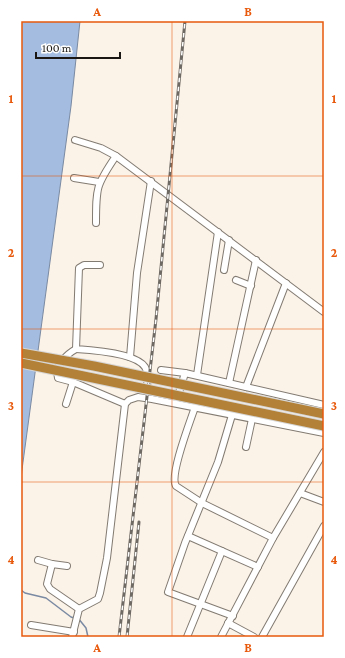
<svg xmlns="http://www.w3.org/2000/svg" width="345" height="658" font-family="'Crimson Pro',serif">
<style>
.water{fill:#a3bce0;stroke:#7a8aa2}
.lines{fill:none;stroke-linecap:round;stroke-linejoin:round}
.stream{stroke:#7a8aa2;stroke-width:1.5}
.minor-casing{stroke:#827b72;stroke-width:8}
.minor{stroke:#fff;stroke-width:6}
.rail-casing{stroke:#6e6963;stroke-width:3}
.rail{stroke:#fff;stroke-width:1.5;stroke-dasharray:4.5;stroke-linecap:butt}
.highway-bridge-casing{stroke:#d6d5d5;stroke-width:11;stroke-linecap:butt}
.highway-bridge{stroke:#b38238;stroke-width:9}
.grid{fill:none;stroke:#e8590c;stroke-width:1;stroke-opacity:0.55}
.neatline{fill:none;stroke:#e8590c;stroke-width:1.5}
.grid-label{font-size:13px;text-anchor:middle;font-weight:bold;fill:#e8590c}
</style>
<rect width="100%" height="100%" fill="#fbf2e8"/>
<!-- water -->
<path class="water" d="M 21,21 L 80,21 L 71,106 L 21,477 Z"/>
<g class="lines">
<!-- stream -->
<g class="stream">
<path d="M 21,590 L 25,593 L 46,598 L 71,617 L 74,618"/>
<path d="M 78,618 L 86,628 L 88,637"/>
</g>
<!-- minor casing -->
<g class="minor-casing">
<g id="minor">
<path d="M 75,140 L 101,148 L 116,156 L 324,312"/>
<path d="M 74,178 L 99,182"/>
<path d="M 96,223 C 96,188 96,185 116,156"/>
<path d="M 100,265 L 84,265 L 79,268 L 76,349 C 92,350 136,353 145,367 C 149,373 147,385 147,392"/>
<path d="M 224,270 L 229,240"/>
<path d="M 236,280 L 251,286"/>
<path d="M 76,349 C 67,354 54,366 58,378 L 73,382 L 125,404"/>
<path d="M 130,357 L 137,273 L 151,181"/>
<path d="M 161,370 L 185,373"/>
<path d="M 197,375 L 218,232"/>
<path d="M 229,383 L 256,260"/>
<path d="M 246,387 L 286,283"/>
<path d="M 177,399 L 185,373 L 324,405"/>
<path d="M 66,404 L 73,382"/>
<path d="M 195,407 C 190,422 169,476 176,486 L 202,503 L 273,538"/>
<path d="M 232,415 L 218,462 L 185,543 L 168,592 L 233,616"/>
<path d="M 246,447 L 252,419"/>
<path d="M 300,493 L 324,502"/>
<path d="M 188,536 L 258,567"/>
<path d="M 38,560 L 52,564"/>
<path d="M 67,566 L 52,564 L 47,584 L 50,589 L 79,609"/>
<path d="M 228,623 L 254,637"/>
<path d="M 31,625 L 74,632"/>
<path d="M 72,637 L 79,609 L 98,599 L 100,593 L 107,558 L 125,404 L 129,400 L 138,397 L 152,399 L 324,433"/>
<path d="M 187,637 L 222,551"/>
<path d="M 221,637 L 273,538 L 324,452"/>
<path d="M 262,637 L 324,526"/>
</g>
</g>
<!-- minor -->
<use href="#minor" class="minor"/>
<!-- rail casing -->
<g class="rail-casing">
<g id="rail">
<path d="M 119,637 L 156,319 L 185,21"/>
<path d="M 127,637 L 139,522"/>
</g>
</g>
<!-- rail -->
<use href="#rail" class="rail"/>
<!-- highway-bridge casing -->
<g class="highway-bridge-casing">
<g id="highway-bridge">
<path d="M 21,353 L 94,366 L 324,414"/>
<path d="M 21,363 L 324,426"/>
</g>
</g>
<!-- highway-bridge -->
<use href="#highway-bridge" class="highway-bridge"/>
</g>
<!-- grid -->
<path class="grid" d="M 172,21 L 172,637M 21,176 L 324,176M 21,329 L 324,329M 21,482 L 324,482"/>
<!-- border -->
<rect width="345" height="658" fill="none" stroke="#ffffff" stroke-width="44"/>
<!-- scale -->
<path d="M36 52v6h84v-6" fill="none" stroke="#191613" stroke-width="2"/>
<text x="42" y="52" font-size="12" fill="#191613" stroke="#ffffff" stroke-width="3" paint-order="stroke">100 m</text>
<rect x="22" y="22" width="301" height="614" class="neatline"/>
<g class="grid-label">
<text x="97" y="16">A</text>
<text x="248" y="16">B</text>
<text x="11" y="103">1</text>
<text x="334" y="103">1</text>
<text x="11" y="257">2</text>
<text x="334" y="257">2</text>
<text x="11" y="410">3</text>
<text x="334" y="410">3</text>
<text x="11" y="564">4</text>
<text x="334" y="564">4</text>
<text x="97" y="652">A</text>
<text x="248" y="652">B</text>
</g>
</svg>
